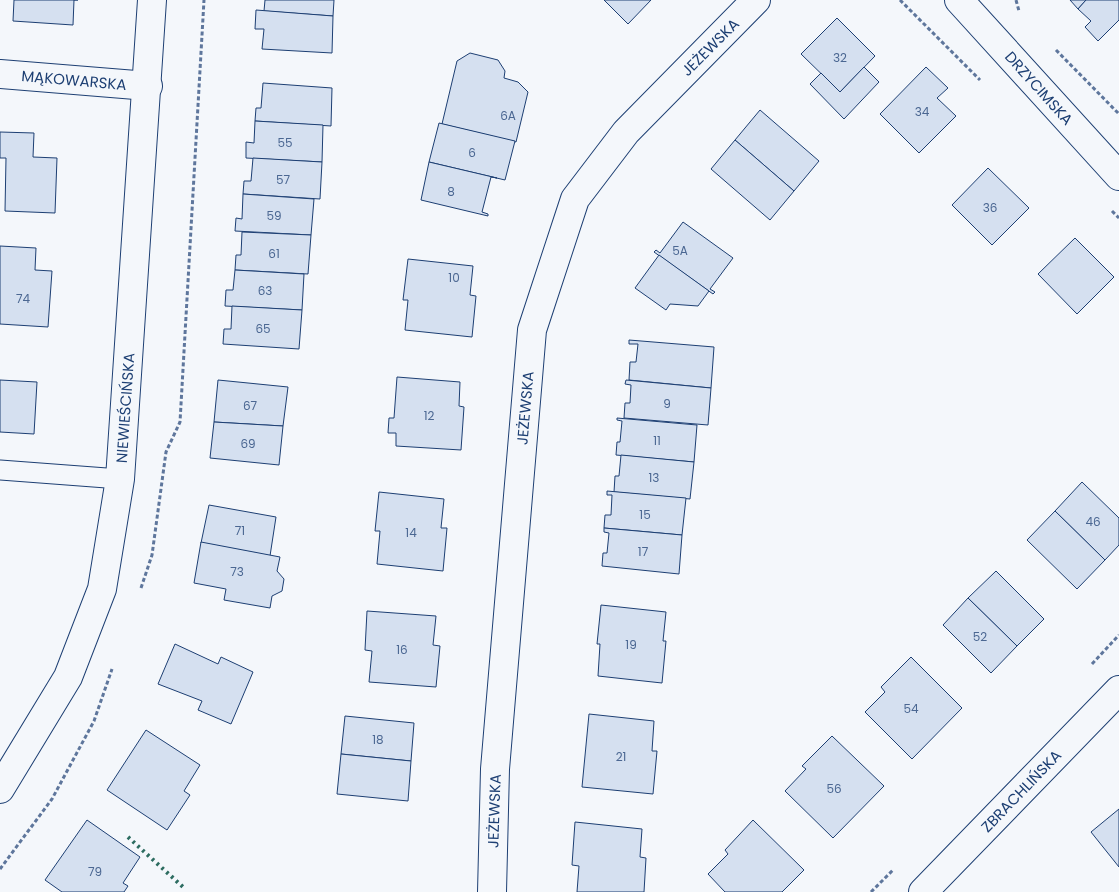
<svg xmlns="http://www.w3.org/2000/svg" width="1119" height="892" font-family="Poppins,sans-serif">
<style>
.building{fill:#d5e0f0;stroke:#1d3f73}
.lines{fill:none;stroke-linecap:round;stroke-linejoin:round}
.service-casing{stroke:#1d3f73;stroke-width:21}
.minor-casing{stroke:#1d3f73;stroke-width:30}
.path{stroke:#5e769c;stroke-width:3;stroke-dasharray:4 2.5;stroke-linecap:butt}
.service{stroke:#f4f7fb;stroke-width:19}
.minor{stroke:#f4f7fb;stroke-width:28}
.hedge{stroke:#2c6c60;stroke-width:4;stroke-dasharray:2.5 4;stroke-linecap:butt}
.labels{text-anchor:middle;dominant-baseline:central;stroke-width:4;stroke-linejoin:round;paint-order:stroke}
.number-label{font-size:12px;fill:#4b6792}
.street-label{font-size:15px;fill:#1d3f73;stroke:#f4f7fb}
</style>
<rect width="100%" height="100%" fill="#f4f7fb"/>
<!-- building -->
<g class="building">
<path d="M 14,0 L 78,0 L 74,0 L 73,25 L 13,21 Z"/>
<path d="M 265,0 L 334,0 L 333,16 L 264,11 Z"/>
<path d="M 604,0 L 651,0 L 628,24 Z"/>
<path d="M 1070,0 L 1086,0 L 1078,9 Z"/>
<path d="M 1086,0 L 1119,0 L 1119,20 L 1098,41 L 1085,27 L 1091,21 L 1078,9 Z"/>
<path d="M 256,10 L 333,16 L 332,53 L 262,49 L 264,29 L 255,29 Z"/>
<path d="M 837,18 L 875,56 L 840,92 L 801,54 Z"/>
<path d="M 470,53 L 498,60 L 505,71 L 504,78 L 518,82 L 528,92 L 516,142 L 442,124 L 457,61 Z"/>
<path d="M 864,67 L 879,82 L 844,119 L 810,84 L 821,73 L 840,92 Z"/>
<path d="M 926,67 L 948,88 L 937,98 L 956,116 L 919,153 L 880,114 Z"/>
<path d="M 263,83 L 332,88 L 331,126 L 255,121 L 256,108 L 261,108 Z"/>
<path d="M 760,110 L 819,161 L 794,191 L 735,140 Z"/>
<path d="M 255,121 L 323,125 L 322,162 L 246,158 L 246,142 L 254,143 Z"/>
<path d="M 439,123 L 515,141 L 505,180 L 429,162 Z"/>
<path d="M 0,132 L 34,133 L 33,157 L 57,158 L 55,213 L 5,211 L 6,158 L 0,158 Z"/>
<path d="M 735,140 L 794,191 L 770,220 L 711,169 Z"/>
<path d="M 253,158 L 322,162 L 320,199 L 243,194 L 244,181 L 251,181 Z"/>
<path d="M 429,162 L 497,178 L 491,177 L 482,212 L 488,214 L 488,216 L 421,200 Z"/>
<path d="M 988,168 L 1029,208 L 992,245 L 952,205 Z"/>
<path d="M 243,194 L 314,199 L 311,235 L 235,231 L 236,218 L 242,219 Z"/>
<path d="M 683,222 L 733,258 L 710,289 L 715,292 L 713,294 L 654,252 L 656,250 L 660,253 Z"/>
<path d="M 242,232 L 311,235 L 308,274 L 235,270 L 236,255 L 241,255 Z"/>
<path d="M 1075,238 L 1114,277 L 1077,314 L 1038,274 Z"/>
<path d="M 0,246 L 36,248 L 35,270 L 52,271 L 48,327 L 0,324 Z"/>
<path d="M 659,255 L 709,291 L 698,306 L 670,304 L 666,310 L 635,288 Z"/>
<path d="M 408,259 L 473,266 L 470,295 L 476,296 L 472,337 L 405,330 L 408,300 L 403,300 Z"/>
<path d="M 235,270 L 304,274 L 302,310 L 225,306 L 226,290 L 233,290 Z"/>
<path d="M 232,306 L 302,310 L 299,349 L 223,344 L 224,329 L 231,329 Z"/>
<path d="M 629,340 L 714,347 L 711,388 L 629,380 L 630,362 L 636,362 L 638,344 L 629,344 Z"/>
<path d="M 397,377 L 460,382 L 459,406 L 464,407 L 461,450 L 396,446 L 396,433 L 388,433 L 389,418 L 394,418 Z"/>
<path d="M 0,380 L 37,382 L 34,434 L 0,432 Z"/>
<path d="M 218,380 L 288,387 L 283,426 L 214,422 Z"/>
<path d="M 626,380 L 711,388 L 708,425 L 624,418 L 625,403 L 630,403 L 631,385 L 625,384 Z"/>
<path d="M 617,418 L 697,425 L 694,462 L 616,455 L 617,442 L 620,442 L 622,421 L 617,420 Z"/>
<path d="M 214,422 L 283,426 L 279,465 L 210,458 Z"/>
<path d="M 621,455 L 694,462 L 690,499 L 614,492 L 615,476 L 619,476 Z"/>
<path d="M 1082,482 L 1119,518 L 1119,545 L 1105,560 L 1055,511 Z"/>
<path d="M 607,491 L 686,498 L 682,535 L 604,528 L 605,515 L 611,515 L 612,495 L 607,495 Z"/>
<path d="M 379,492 L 444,499 L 441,528 L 447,528 L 443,571 L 377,564 L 380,531 L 375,531 Z"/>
<path d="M 209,505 L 276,517 L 270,556 L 201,543 Z"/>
<path d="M 1055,511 L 1105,560 L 1077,589 L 1027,540 Z"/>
<path d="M 604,528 L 682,535 L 679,574 L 602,566 L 603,553 L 607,553 L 609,533 L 604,532 Z"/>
<path d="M 201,542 L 280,557 L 277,571 L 284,579 L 282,591 L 272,596 L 270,608 L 224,600 L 226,589 L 194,583 Z"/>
<path d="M 996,571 L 1044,619 L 1017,646 L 968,598 Z"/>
<path d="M 968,598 L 1017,646 L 991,673 L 943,625 Z"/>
<path d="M 601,605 L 666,612 L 663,641 L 666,641 L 662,683 L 598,676 L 600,644 L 597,644 Z"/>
<path d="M 367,611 L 436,616 L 433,645 L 440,646 L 436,687 L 369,682 L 372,651 L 365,650 Z"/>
<path d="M 175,644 L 218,664 L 221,657 L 253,672 L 231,724 L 198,710 L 202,701 L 158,684 Z"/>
<path d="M 911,657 L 962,708 L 912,759 L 865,712 L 885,692 L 881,687 Z"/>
<path d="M 589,714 L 654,721 L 652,751 L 657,751 L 653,794 L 582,787 Z"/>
<path d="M 345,716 L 414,723 L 411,761 L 341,754 Z"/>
<path d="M 146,730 L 200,765 L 184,791 L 190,795 L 167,830 L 107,790 Z"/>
<path d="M 832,736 L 884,786 L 833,838 L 785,791 L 806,769 L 802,766 Z"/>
<path d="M 341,754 L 411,761 L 408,801 L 337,794 Z"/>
<path d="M 1119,809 L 1119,867 L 1091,832 Z"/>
<path d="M 87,820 L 140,857 L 123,883 L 128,886 L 124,892 L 62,892 L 45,880 Z"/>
<path d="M 753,820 L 804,870 L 782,892 L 725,892 L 708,874 L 728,854 L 725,850 Z"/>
<path d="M 575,822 L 642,829 L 640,857 L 646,858 L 644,892 L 577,892 L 579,866 L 572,865 Z"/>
</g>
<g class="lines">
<!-- service casing -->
<g class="service-casing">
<path id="service" d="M 0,470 L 120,479"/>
</g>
<!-- minor casing -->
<g class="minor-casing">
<g id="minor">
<path d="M 959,0 L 1119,176"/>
<path d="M 0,74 L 148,86"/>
<path d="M 0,789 L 68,677 L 102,589 L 120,479 L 152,0"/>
<path d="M 492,892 L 495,769 L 532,330 L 575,199 L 626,132 L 756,0"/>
<path d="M 923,892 L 1119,690"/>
</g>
</g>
<!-- path -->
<g class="path">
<path d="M 900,0 L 980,80"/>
<path d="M 1016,0 L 1019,11"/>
<path d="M 1056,50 L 1119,114"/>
<path d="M 1112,211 L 1119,218"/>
<path d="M 141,588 L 152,555 L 166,452 L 180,422 L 204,0"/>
<path d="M 1092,664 L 1119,635"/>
<path d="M 0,869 L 52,799 L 94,721 L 112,669"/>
<path d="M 871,892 L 893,870"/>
</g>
<!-- service -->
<use href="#service" class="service"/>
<!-- minor -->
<use href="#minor" class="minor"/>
<!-- hedge -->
<path class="hedge" d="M 128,837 L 183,887"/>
</g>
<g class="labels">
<!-- number labels -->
<g class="number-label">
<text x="840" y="57">32</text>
<text x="922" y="111">34</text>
<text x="508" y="115">6A</text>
<text x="285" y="142">55</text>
<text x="472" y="152">6</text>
<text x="283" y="179">57</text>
<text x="451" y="191">8</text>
<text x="990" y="207">36</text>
<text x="274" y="215">59</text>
<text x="680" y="250">5A</text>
<text x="274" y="253">61</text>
<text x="454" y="277">10</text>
<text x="265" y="290">63</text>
<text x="23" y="298">74</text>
<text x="263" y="328">65</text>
<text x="667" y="403">9</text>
<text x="250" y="405">67</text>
<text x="429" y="415">12</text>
<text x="657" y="440">11</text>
<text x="248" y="443">69</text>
<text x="654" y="477">13</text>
<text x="645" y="514">15</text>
<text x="1093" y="521">46</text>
<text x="240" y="530">71</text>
<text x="411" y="532">14</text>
<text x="643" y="551">17</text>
<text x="237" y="571">73</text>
<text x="980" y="636">52</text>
<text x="631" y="644">19</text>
<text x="402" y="649">16</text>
<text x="911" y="708">54</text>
<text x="378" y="739">18</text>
<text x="621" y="756">21</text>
<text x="834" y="788">56</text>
<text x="95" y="871">79</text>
</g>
<!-- street labels -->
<g class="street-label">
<text transform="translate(710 47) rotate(-45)">JEŻEWSKA</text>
<text transform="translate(74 80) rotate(5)">MĄKOWARSKA</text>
<text transform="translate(1039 88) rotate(48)">DRZYCIMSKA</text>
<text transform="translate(125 408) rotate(-86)">NIEWIEŚCIŃSKA</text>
<text transform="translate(525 408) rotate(-85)">JEŻEWSKA</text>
<text transform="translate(1021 791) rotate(-46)">ZBRACHLIŃSKA</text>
<text transform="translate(494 811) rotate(-88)">JEŻEWSKA</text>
</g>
</g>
</svg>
